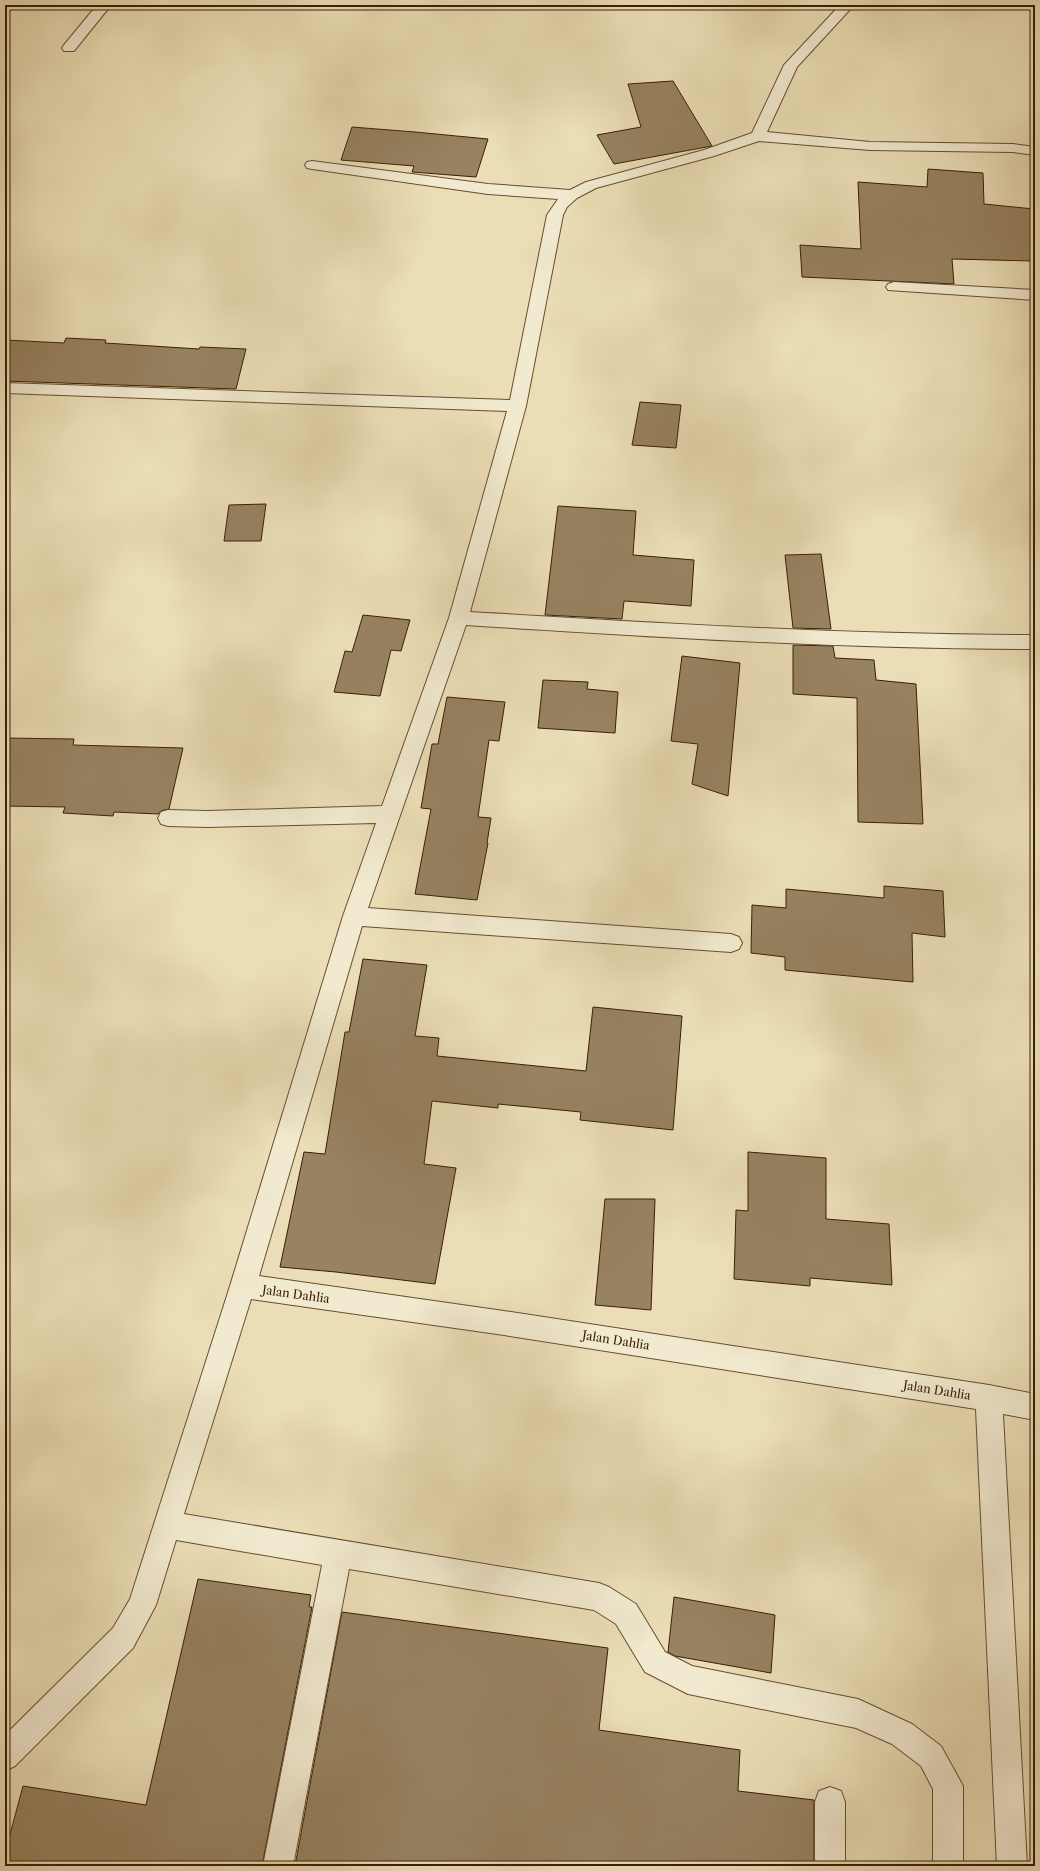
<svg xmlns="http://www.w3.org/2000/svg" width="1040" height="1871" font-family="'Libre Caslon Text',serif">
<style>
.building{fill:#978261;stroke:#3b1e04}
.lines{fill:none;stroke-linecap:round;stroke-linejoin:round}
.minor-casing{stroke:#674e30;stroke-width:2}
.minor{fill:#f2ead0;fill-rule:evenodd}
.labels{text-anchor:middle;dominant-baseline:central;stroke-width:4;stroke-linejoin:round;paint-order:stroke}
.street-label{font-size:12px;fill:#3b1e04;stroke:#f2ead0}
</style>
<rect width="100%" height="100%" fill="#ebdeb6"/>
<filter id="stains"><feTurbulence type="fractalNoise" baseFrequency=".005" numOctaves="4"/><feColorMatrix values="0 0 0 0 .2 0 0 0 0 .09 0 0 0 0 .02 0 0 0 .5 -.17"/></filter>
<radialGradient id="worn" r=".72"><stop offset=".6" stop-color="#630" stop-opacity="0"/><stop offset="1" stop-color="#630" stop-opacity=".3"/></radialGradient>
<!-- building -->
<g class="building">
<path d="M 673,81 L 712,146 L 614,164 L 597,135 L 641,127 L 628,84 Z"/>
<path d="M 352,127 L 415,132 L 488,139 L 476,177 L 412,172 L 414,166 L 341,160 Z"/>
<path d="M 928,169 L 983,173 L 984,204 L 1034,209 L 1032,261 L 952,259 L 954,284 L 802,277 L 800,245 L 861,249 L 858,182 L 927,187 Z"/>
<path d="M 66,338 L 106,340 L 105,343 L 199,349 L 200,347 L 246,349 L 236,389 L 5,381 L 5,340 L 64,343 Z"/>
<path d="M 640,402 L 681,405 L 676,448 L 632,445 Z"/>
<path d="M 266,504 L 261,541 L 224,541 L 229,505 Z"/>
<path d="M 558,506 L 636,511 L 633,555 L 694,560 L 691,606 L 624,601 L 622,619 L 545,615 Z"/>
<path d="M 821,554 L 831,629 L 793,628 L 785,555 Z"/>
<path d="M 363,615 L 410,620 L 401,651 L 391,650 L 380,696 L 334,692 L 345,651 L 352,652 Z"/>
<path d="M 793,645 L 833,646 L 835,658 L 874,660 L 876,680 L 916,684 L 923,824 L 858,822 L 857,698 L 793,694 Z"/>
<path d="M 682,656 L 740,663 L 728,796 L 692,784 L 698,744 L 671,741 Z"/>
<path d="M 543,680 L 588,682 L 587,689 L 618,692 L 615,733 L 538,728 Z"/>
<path d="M 447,697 L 505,702 L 499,741 L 489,740 L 478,817 L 491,818 L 487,843 L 488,843 L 477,900 L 415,894 L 431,809 L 421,808 L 432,744 L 438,744 Z"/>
<path d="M 5,738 L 74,739 L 73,745 L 183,748 L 169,809 L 161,811 L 158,814 L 114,812 L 113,816 L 63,813 L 65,807 L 5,806 Z"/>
<path d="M 884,886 L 943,891 L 945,937 L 912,933 L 913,982 L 785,970 L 785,957 L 751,953 L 752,905 L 786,908 L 786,889 L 884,898 Z"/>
<path d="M 363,959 L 427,965 L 415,1036 L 439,1038 L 437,1056 L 586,1071 L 593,1007 L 682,1016 L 673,1130 L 580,1120 L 581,1112 L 498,1104 L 498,1108 L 432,1101 L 424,1164 L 456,1168 L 435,1284 L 336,1272 L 280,1267 L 304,1152 L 325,1154 L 345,1032 L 349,1032 Z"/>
<path d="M 748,1152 L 826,1158 L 826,1219 L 889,1224 L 892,1285 L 810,1278 L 810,1286 L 734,1279 L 736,1210 L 748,1211 Z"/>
<path d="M 605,1199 L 655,1199 L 651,1310 L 595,1305 Z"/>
<path d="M 198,1579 L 311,1595 L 309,1607 L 312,1607 L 262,1866 L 5,1866 L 5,1853 L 23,1786 L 146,1805 Z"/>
<path d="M 674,1597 L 775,1615 L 771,1673 L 675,1656 L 668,1652 Z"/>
<path d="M 342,1612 L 608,1648 L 599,1730 L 740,1750 L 738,1791 L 814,1800 L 814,1866 L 295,1866 Z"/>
</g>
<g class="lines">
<!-- minor casing -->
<g class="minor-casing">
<g id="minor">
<path d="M 97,5 L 111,5 L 74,51 L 64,51 L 62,48 L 64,45 Z"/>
<path d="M 840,5 L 854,5 L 797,67 L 767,132 L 870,142 L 1013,144 L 1035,147 L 1035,155 L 1013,152 L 870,150 L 759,141 L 714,156 L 596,188 L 577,198 L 567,207 L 563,215 L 526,406 L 470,612 C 658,623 847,635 1035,635 L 1035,649 C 845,649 655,637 466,625 L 368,908 L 731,934 L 739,937 L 742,943 L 739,949 L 731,952 L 362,926 L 259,1276 L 504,1311 L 989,1385 L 1035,1394 L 1035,1420 L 1003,1414 L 1027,1866 L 997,1866 L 976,1409 L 504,1335 L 251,1299 L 184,1514 L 599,1583 L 609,1587 L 636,1604 L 665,1652 L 692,1666 L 858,1699 L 912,1724 L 941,1746 L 963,1786 L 963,1866 L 933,1866 L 933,1789 L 921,1766 L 892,1744 L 856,1728 L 688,1694 L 645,1672 L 616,1624 L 594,1610 L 349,1569 L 293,1866 L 263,1866 L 322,1565 L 176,1540 L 156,1605 L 133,1648 L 15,1766 L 5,1771 L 5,1735 L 113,1628 L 130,1599 L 230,1286 L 343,916 L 376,823 L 207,827 L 168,826 L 161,824 L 158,818 L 161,812 L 168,810 L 207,811 L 382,806 L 449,618 L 507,411 L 5,393 L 5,383 L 510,400 L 547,215 L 558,199 L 488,194 L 312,169 L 307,168 L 305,165 L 307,162 L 312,161 L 488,184 L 570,190 L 586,182 L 704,150 L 752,133 L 784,65 Z"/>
<path d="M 894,282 L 1035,290 L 1035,300 L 888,290 L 886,287 L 888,284 Z"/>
<path d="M 830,1787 L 841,1791 L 845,1802 L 845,1866 L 815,1866 L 815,1802 L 819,1791 Z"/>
</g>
</g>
<!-- minor -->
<use href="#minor" class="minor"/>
</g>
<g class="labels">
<!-- street labels -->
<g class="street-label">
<text transform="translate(296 1294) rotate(8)">Jalan Dahlia</text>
<text transform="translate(616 1340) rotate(9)">Jalan Dahlia</text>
<text transform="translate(937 1390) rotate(9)">Jalan Dahlia</text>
</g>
</g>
<!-- margin -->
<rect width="1040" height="1871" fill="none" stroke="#ebdeb6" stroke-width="20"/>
<rect x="6" y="6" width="1028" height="1859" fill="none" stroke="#3b1e04" stroke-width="2"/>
<rect x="10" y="10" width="1020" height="1851" fill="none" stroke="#3b1e04"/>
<rect width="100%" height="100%" filter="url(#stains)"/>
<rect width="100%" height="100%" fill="url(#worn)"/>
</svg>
